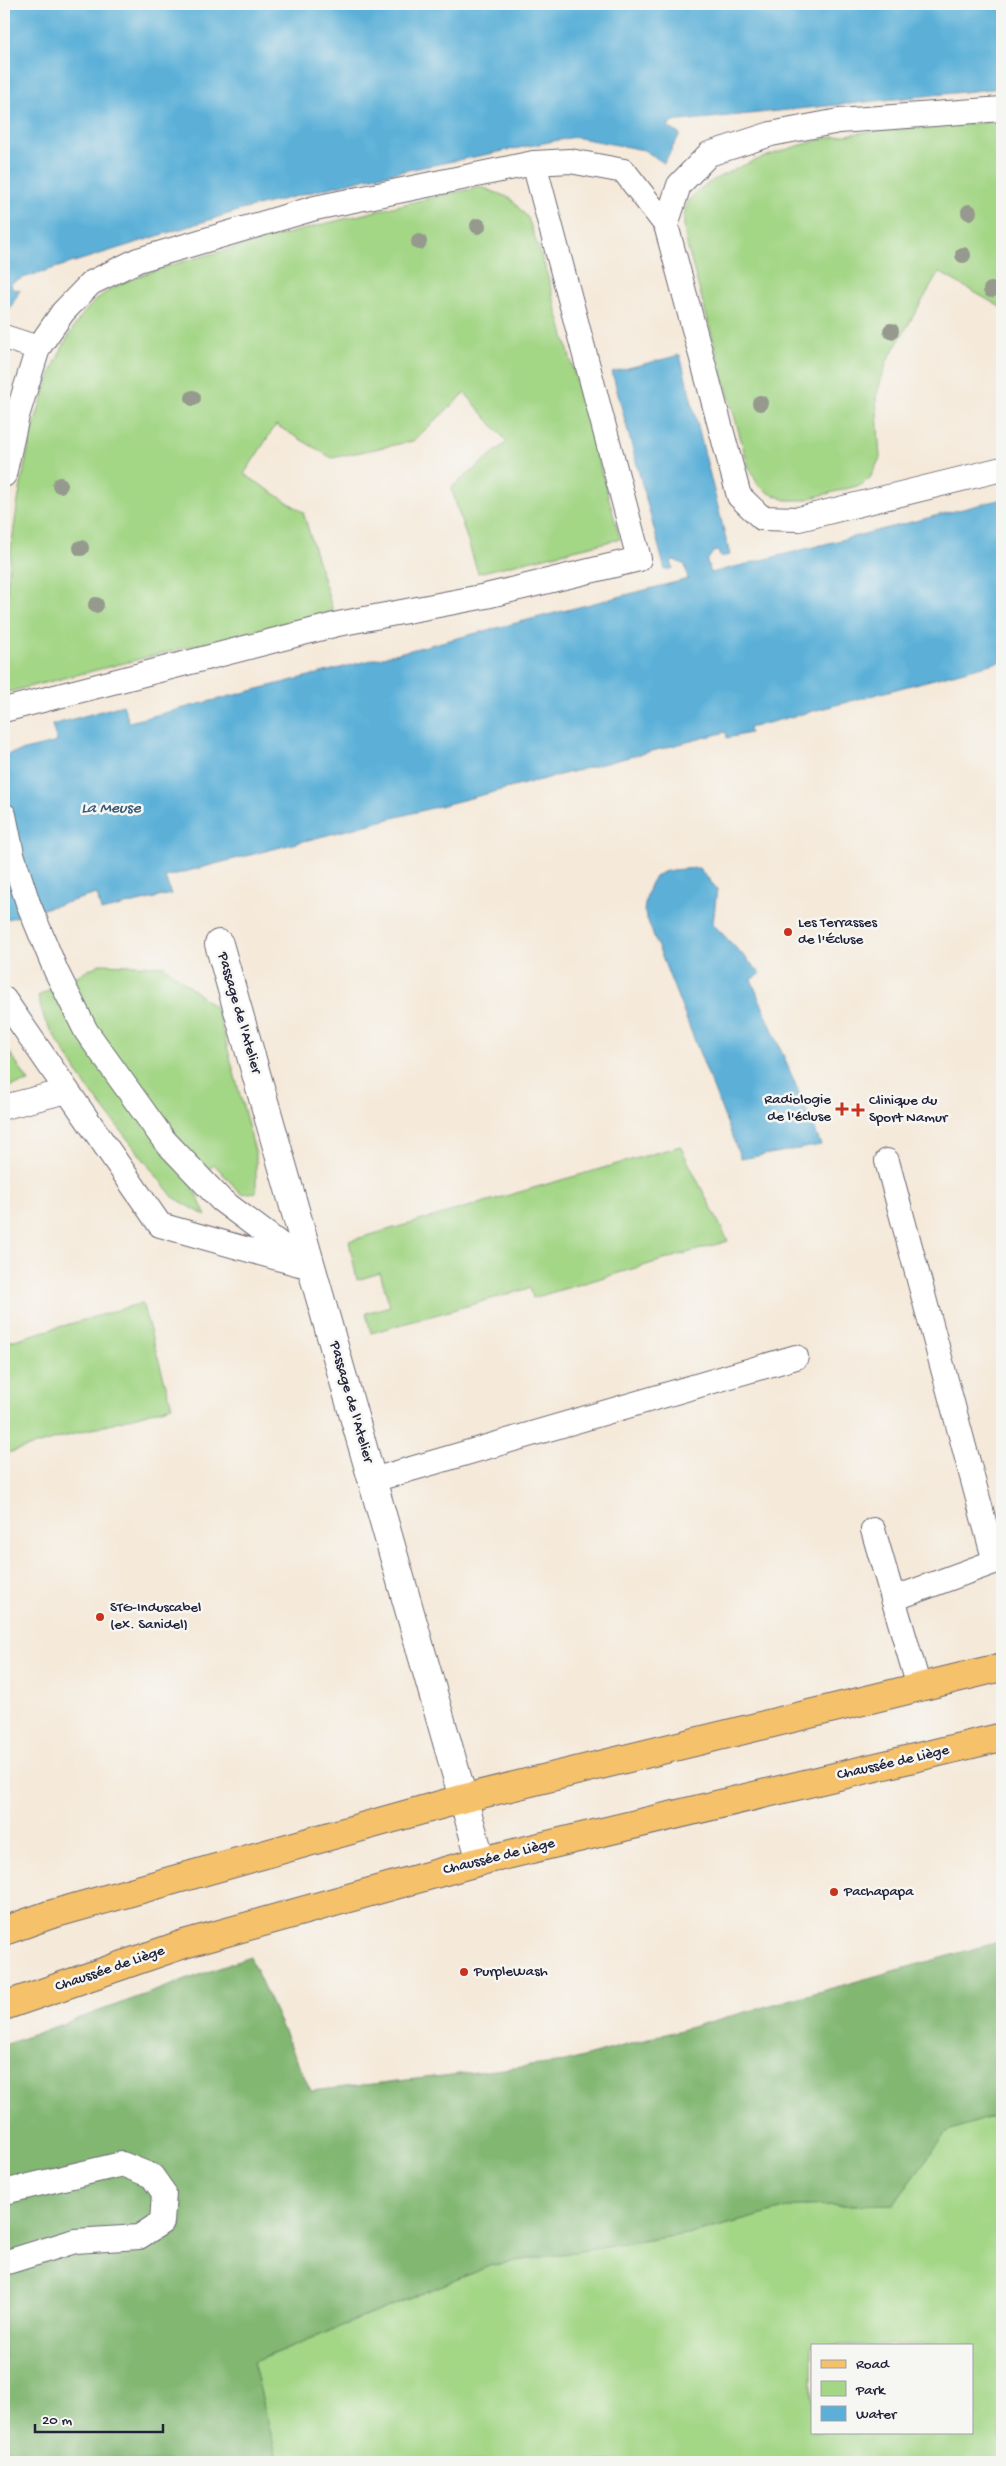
<svg xmlns="http://www.w3.org/2000/svg" width="1006" height="2466" font-family="'Gochi Hand',sans-serif">
<style>
.green{fill:#a3d685;stroke:#627c60;fill-rule:evenodd}
.forest{fill:#82b772;stroke:#526c56}
.water{fill:#5cb0d8;stroke:#3f698a}
.lines{fill:none;stroke-linecap:round;stroke-linejoin:round}
.service-casing{stroke:#6c6872;stroke-width:26}
.minor-casing{stroke:#6c6872;stroke-width:30}
.primary-casing{stroke:#6c6872;stroke-width:30}
.service{stroke:#fff;stroke-width:24}
.minor{stroke:#fff;stroke-width:28}
.primary{stroke:#f5c16b;stroke-width:28}
.tree{fill:#96998e}
.poi-dot{fill:#c8321e;stroke:#f6f6f2;stroke-width:2}
.labels{text-anchor:middle;dominant-baseline:central;stroke-width:5;stroke-linejoin:round;paint-order:stroke}
.poi-label{font-size:15px;fill:#22223b;stroke:#f6f6f2;text-anchor:start}
.street-label{font-size:15px;fill:#22223b;stroke:#f6f6f2}
.water-label{font-size:16px;font-style:italic;fill:#395b7a;stroke:#f6f6f2}
</style>
<rect width="100%" height="100%" fill="#f6f6f2"/>
<filter id="ink" filterUnits="userSpaceOnUse"><feTurbulence type="fractalNoise" baseFrequency=".02" numOctaves="2"/><feDisplacementMap in="SourceGraphic" scale="10" xChannelSelector="R" yChannelSelector="G"/><feConvolveMatrix kernelMatrix="1 2 1 2 8 2 1 2 1" color-interpolation-filters="sRGB"/></filter>
<filter id="wash" filterUnits="userSpaceOnUse"><feTurbulence type="fractalNoise" baseFrequency=".0096" numOctaves="4" result="noise"/><feDisplacementMap in="SourceGraphic" scale="20" xChannelSelector="R" yChannelSelector="G"/><feGaussianBlur stdDeviation="1.12" result="paint"/><feColorMatrix in="noise" values="0 0 0 0 0 0 0 0 0 0 0 0 0 0 0 0 0 1.4 0 .05"/><feComposite in="paint" operator="in"/></filter>
<g filter="url(#wash)">
<rect width="100%" height="100%" fill="#f5e9d9"/>
<!-- green -->
<g class="green">
<path d="M 1002,121 L 1002,308 L 939,272 L 887,361 L 876,397 L 880,458 L 870,478 L 861,485 L 803,500 L 786,500 L 769,493 L 758,485 L 748,465 L 688,249 C 685,235 681,218 687,204 C 701,173 806,141 840,136 C 893,127 948,126 1002,121 Z"/>
<path d="M 481,187 L 510,198 L 528,218 L 545,267 L 620,539 L 478,573 L 451,488 L 507,442 L 465,393 L 413,441 L 332,458 L 276,425 L 244,474 L 303,512 L 333,611 L 4,693 C 0,597 22,366 97,299 C 125,274 201,257 238,247 C 319,225 400,204 481,187 Z"/>
<path d="M 100,964 L 164,966 L 217,1009 L 256,1155 L 256,1192 L 241,1194 L 214,1164 L 193,1187 L 206,1216 L 173,1197 L 86,1086 L 45,1021 L 38,996 Z"/>
<path d="M 4,1044 L 29,1082 L 4,1088 Z"/>
<path d="M 680,1146 L 728,1241 L 533,1298 L 530,1288 L 371,1333 L 366,1313 L 390,1306 L 380,1273 L 357,1280 L 349,1241 Z"/>
<path d="M 142,1303 L 172,1406 L 4,1454 L 4,1343 Z"/>
<path d="M 1002,2113 L 1002,2462 L 278,2462 L 253,2362 L 492,2265 L 699,2232 L 795,2206 L 894,2204 L 948,2131 ZM 812,2345 L 972,2345 L 972,2432 L 812,2432 Z"/>
</g>
<!-- forest -->
<path class="forest" d="M 1002,1941 L 1002,2113 L 948,2131 L 894,2204 L 795,2206 L 699,2232 L 492,2265 L 253,2362 L 278,2462 L 4,2462 L 4,2045 L 250,1957 L 311,2091 L 565,2062 Z"/>
<!-- water -->
<g class="water">
<path d="M 4,4 L 1002,4 L 1002,88 L 671,122 L 668,127 L 680,134 L 664,163 L 644,150 L 574,137 L 368,178 L 241,210 L 23,278 L 11,283 L 12,289 L 20,290 L 6,316 L 4,315 Z"/>
<path d="M 680,355 L 730,555 L 720,557 L 718,551 L 713,552 L 707,561 L 711,573 L 1002,499 L 1002,661 L 749,728 L 750,733 L 727,738 L 726,732 L 165,877 L 171,894 L 101,911 L 97,894 L 4,920 L 4,755 L 57,742 L 52,725 L 123,705 L 129,722 L 688,579 L 685,565 L 674,560 L 671,561 L 673,568 L 665,570 L 612,372 Z"/>
<path d="M 699,868 L 717,889 L 713,924 L 761,974 L 751,979 L 821,1145 L 741,1159 L 644,911 C 650,867 659,871 699,868 Z"/>
</g>
</g>
<g filter="url(#ink)">
<g class="lines">
<!-- service casing -->
<g class="service-casing">
<g id="service">
<path d="M 666,225 L 739,496 L 762,518 L 799,519 L 1002,469"/>
<path d="M 4,337 L 38,348"/>
<path d="M 4,475 L 17,416 L 38,348 L 63,312 L 91,283 L 138,260 L 315,208 L 534,163 L 570,161 L 624,171 L 666,225 L 679,185 L 709,154 L 771,134 L 839,121 L 1002,109"/>
<path d="M 4,710 L 338,624 L 486,596 L 639,559 L 534,163"/>
<path d="M 4,815 L 12,854 L 28,903 L 56,971 L 86,1031 L 164,1140 L 221,1200 L 312,1268"/>
<path d="M 4,999 L 160,1225 L 299,1264"/>
<path d="M 4,1107 L 67,1091"/>
<path d="M 887,1161 L 995,1562"/>
<path d="M 373,1480 L 796,1357"/>
<path d="M 873,1530 L 919,1687"/>
<path d="M 893,1599 L 1002,1559"/>
<path d="M 4,2192 L 122,2164 L 152,2176 L 164,2193 L 162,2222 L 139,2237 L 75,2241 L 4,2263"/>
</g>
</g>
<!-- minor casing -->
<g class="minor-casing">
<path id="minor" d="M 219,944 L 481,1861"/>
</g>
<!-- primary casing -->
<g class="primary-casing">
<g id="primary">
<path d="M 4,1931 L 49,1915 L 465,1798 L 1002,1667"/>
<path d="M 4,2006 L 184,1944 L 481,1861 L 1002,1737"/>
</g>
</g>
<!-- service -->
<use href="#service" class="service"/>
<!-- minor -->
<use href="#minor" class="minor"/>
<!-- primary -->
<use href="#primary" class="primary"/>
</g>
<!-- trees -->
<g class="tree">
<circle cx="969" cy="212" r="8"/>
<circle cx="478" cy="226" r="8"/>
<circle cx="419" cy="242" r="8"/>
<circle cx="963" cy="255" r="8"/>
<circle cx="991" cy="290" r="8"/>
<circle cx="891" cy="331" r="8"/>
<circle cx="193" cy="398" r="8"/>
<circle cx="760" cy="403" r="8"/>
<circle cx="60" cy="485" r="8"/>
<circle cx="81" cy="548" r="8"/>
<circle cx="96" cy="605" r="8"/>
</g>
</g>
<!-- markers -->
<g class="poi-dot">
<circle cx="788" cy="932" r="5"/>
<path d="M839.5 1101.5h5v5h5v5h-5v5h-5v-5h-5v-5h5z"/>
<path d="M855.5 1102.5h5v5h5v5h-5v5h-5v-5h-5v-5h5z"/>
<circle cx="100" cy="1617" r="5"/>
<circle cx="834" cy="1892" r="5"/>
<circle cx="464" cy="1972" r="5"/>
</g>
<g class="labels">
<!-- poi labels -->
<g class="poi-label">
<text x="798" y="923">Les Terrasses<tspan x="798" dy="17">de l'Écluse</tspan></text>
<text x="831" y="1100" text-anchor="end">Radiologie<tspan x="831" dy="17">de l'écluse</tspan></text>
<text x="869" y="1101">Clinique du<tspan x="869" dy="17">Sport Namur</tspan></text>
<text x="110" y="1608">STG-Induscabel<tspan x="110" dy="17">(ex. Sanidel)</tspan></text>
<text x="844" y="1892">Pachapapa</text>
<text x="474" y="1972">PurpleWash</text>
</g>
<!-- street labels -->
<g class="street-label">
<text transform="translate(239 1013) rotate(74)">Passage de l'Atelier</text>
<text transform="translate(351 1402) rotate(74)">Passage de l'Atelier</text>
<text transform="translate(893 1763) rotate(-13)">Chaussée de Liège</text>
<text transform="translate(499 1857) rotate(-14)">Chaussée de Liège</text>
<text transform="translate(110 1969) rotate(-19)">Chaussée de Liège</text>
</g>
<!-- water labels -->
<g class="water-label">
<text x="111" y="809">La Meuse</text>
</g>
</g>
<!-- margin -->
<rect width="1006" height="2466" fill="none" stroke="#f6f6f2" stroke-width="20"/>
<!-- legend -->
<rect x="811" y="2344" width="162" height="90" fill="#f6f6f2" stroke="#a1a1a9"/>
<rect x="821" y="2360" width="25" height="8" fill="#f5c16b" stroke="#a1a1a9"/>
<text x="856" y="2368" font-size="15" fill="#22223b">Road</text>
<rect x="821" y="2381" width="25" height="15" fill="#a3d685" stroke="#a1a1a9"/>
<text x="856" y="2394" font-size="15" fill="#22223b">Park</text>
<rect x="821" y="2406" width="25" height="15" fill="#5cb0d8" stroke="#a1a1a9"/>
<text x="856" y="2418" font-size="15" fill="#22223b">Water</text>
<!-- scale -->
<path d="M35 2424v8h128v-8" fill="none" stroke="#22223b" stroke-width="2.5"/>
<text x="42" y="2424" font-size="15" fill="#22223b" stroke="#f6f6f2" stroke-width="4" paint-order="stroke">20 m</text>
</svg>
